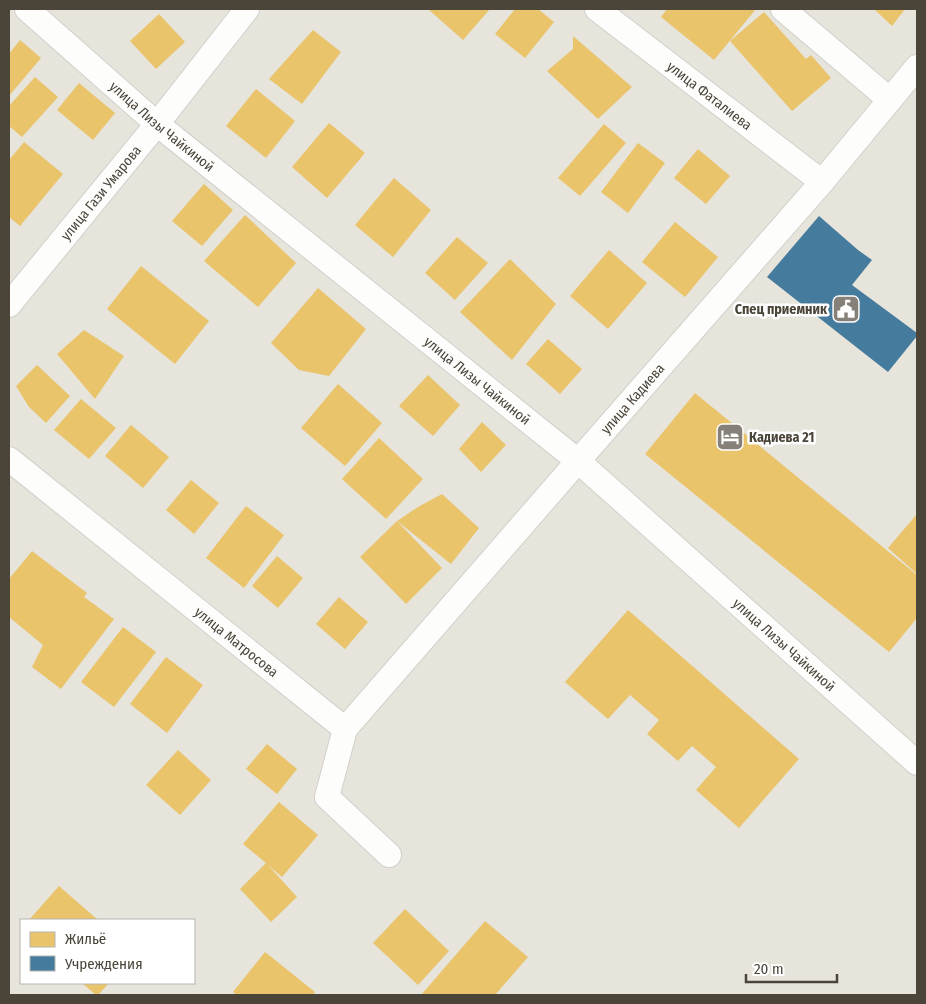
<svg xmlns="http://www.w3.org/2000/svg" width="926" height="1004" font-family="'Fira Sans Condensed',sans-serif">
<style>
.residential{fill:#e7e4dc;fill-rule:evenodd}
.homes{fill:#e9c46a}
.public{fill:#457b9d}
.lines{fill:none;stroke-linecap:round;stroke-linejoin:round}
.minor-casing{stroke:#d2d0cb;stroke-width:26}
.minor{stroke:#fdfdfc;stroke-width:24}
.labels{text-anchor:middle;dominant-baseline:central;stroke-width:5;stroke-linejoin:round;paint-order:stroke}
.street-label{font-size:14px;fill:#4b4439;stroke:#fff}
.poi-label{font-size:14px;font-weight:bold;fill:#4b4439;stroke:#fff;text-anchor:end}
</style>
<rect width="100%" height="100%" fill="#f4f2ee"/>
<!-- residential -->
<path class="residential" d="M 9,9 L 917,9 L 917,995 L 9,995 ZM 21,920 L 194,920 L 194,983 L 21,983 Z"/>
<!-- homes -->
<g class="homes">
<path d="M 428,9 L 490,9 L 463,40 Z"/>
<path d="M 515,9 L 538,9 L 554,22 L 525,58 L 495,34 Z"/>
<path d="M 667,9 L 756,9 L 714,60 L 661,17 Z"/>
<path d="M 874,9 L 905,9 L 892,26 Z"/>
<path d="M 764,12 L 806,59 L 811,55 L 831,78 L 792,111 L 730,41 Z"/>
<path d="M 159,14 L 185,42 L 156,69 L 130,41 Z"/>
<path d="M 313,30 L 341,52 L 302,104 L 269,79 Z"/>
<path d="M 573,36 L 632,87 L 598,119 L 547,71 L 573,49 Z"/>
<path d="M 20,40 L 41,58 L 9,96 L 9,54 Z"/>
<path d="M 35,77 L 58,97 L 22,137 L 9,126 L 9,106 Z"/>
<path d="M 79,83 L 115,113 L 93,140 L 57,110 Z"/>
<path d="M 256,89 L 295,121 L 266,158 L 226,126 Z"/>
<path d="M 329,123 L 365,153 L 327,198 L 292,167 Z"/>
<path d="M 604,124 L 626,143 L 580,196 L 558,178 Z"/>
<path d="M 24,142 L 63,174 L 20,226 L 9,217 L 9,160 Z"/>
<path d="M 638,143 L 665,163 L 628,213 L 601,192 Z"/>
<path d="M 698,149 L 730,176 L 706,204 L 674,178 Z"/>
<path d="M 394,178 L 431,210 L 393,257 L 355,225 Z"/>
<path d="M 204,184 L 233,210 L 202,246 L 172,221 Z"/>
<path d="M 245,215 L 296,263 L 258,307 L 204,261 Z"/>
<path d="M 675,222 L 718,257 L 685,297 L 642,262 Z"/>
<path d="M 457,237 L 488,263 L 455,300 L 425,273 Z"/>
<path d="M 609,250 L 647,283 L 608,329 L 570,296 Z"/>
<path d="M 510,259 L 556,304 L 512,360 L 460,312 Z"/>
<path d="M 141,266 L 209,321 L 175,364 L 107,309 Z"/>
<path d="M 318,288 L 366,329 L 329,376 L 299,370 L 271,343 Z"/>
<path d="M 84,330 L 124,356 L 95,399 L 57,354 Z"/>
<path d="M 548,339 L 582,369 L 560,394 L 526,364 Z"/>
<path d="M 37,365 L 70,396 L 46,423 L 29,407 L 16,386 Z"/>
<path d="M 428,375 L 460,405 L 433,436 L 399,406 Z"/>
<path d="M 338,384 L 382,423 L 345,466 L 301,428 Z"/>
<path d="M 695,393 L 917,575 L 917,618 L 889,652 L 645,454 Z"/>
<path d="M 81,399 L 116,428 L 89,459 L 54,430 Z"/>
<path d="M 482,422 L 506,445 L 481,472 L 459,449 Z"/>
<path d="M 131,425 L 169,457 L 143,488 L 105,456 Z"/>
<path d="M 379,438 L 423,479 L 386,519 L 342,479 Z"/>
<path d="M 191,480 L 219,503 L 194,534 L 166,510 Z"/>
<path d="M 442,494 L 479,528 L 451,564 L 397,521 L 418,507 Z"/>
<path d="M 246,506 L 284,535 L 244,588 L 206,558 Z"/>
<path d="M 917,514 L 917,574 L 888,548 Z"/>
<path d="M 397,521 L 442,568 L 406,604 L 360,557 Z"/>
<path d="M 32,551 L 87,593 L 84,597 L 114,619 L 61,689 L 32,667 L 43,645 L 9,617 L 9,579 Z"/>
<path d="M 277,556 L 303,578 L 278,608 L 252,586 Z"/>
<path d="M 339,597 L 368,622 L 345,649 L 316,624 Z"/>
<path d="M 628,610 L 799,759 L 739,828 L 696,790 L 716,767 L 692,746 L 678,761 L 647,734 L 659,720 L 630,695 L 608,719 L 565,682 Z"/>
<path d="M 123,627 L 156,652 L 114,707 L 81,682 Z"/>
<path d="M 166,657 L 203,685 L 167,733 L 130,704 Z"/>
<path d="M 267,744 L 297,769 L 277,794 L 246,769 Z"/>
<path d="M 178,750 L 211,780 L 180,815 L 146,785 Z"/>
<path d="M 279,802 L 318,835 L 282,877 L 268,865 L 297,897 L 271,922 L 240,889 L 266,863 L 243,844 Z"/>
<path d="M 59,886 L 98,920 L 29,920 Z"/>
<path d="M 405,909 L 449,951 L 418,985 L 373,943 Z"/>
<path d="M 485,921 L 528,957 L 495,995 L 421,995 Z"/>
<path d="M 265,952 L 315,992 L 313,995 L 237,995 L 233,992 Z"/>
<path d="M 82,983 L 109,983 L 98,995 L 96,995 Z"/>
</g>
<!-- public -->
<path class="public" d="M 819,216 L 858,250 L 872,260 L 852,285 L 917,333 L 917,336 L 888,372 L 767,277 Z"/>
<g class="lines">
<!-- minor casing -->
<g class="minor-casing">
<g id="minor">
<path id="s1" d="M 27,9 L 157,124 L 578,461 L 917,763"/>
<path id="s2" d="M 597,9 L 822,182"/>
<path d="M 783,9 L 890,100"/>
<path id="s3" d="M 9,305 L 157,124 L 247,9"/>
<path id="s4" d="M 9,459 L 345,729 L 327,797 L 389,855"/>
<path id="s5" d="M 345,729 L 578,461 L 822,182 L 917,67"/>
</g>
</g>
<!-- minor -->
<use href="#minor" class="minor"/>
</g>
<!-- icons -->
<defs>
<g id="civic-square" transform="scale(1.4375)"><rect x="-9" y="-9" width="18" height="18" rx="4" fill="#868178" stroke="#fff"/><path d="M-.6-6.5H3V-4.5H.6V-3L4-1V1h2V6H-6V1h2V-1L-.6-3ZM-1.2 2.5V6h2.4V2.5Z" fill="#fff"/></g>
<g id="hotel-square" transform="scale(1.4375)"><rect x="-9" y="-9" width="18" height="18" rx="4" fill="#868178" stroke="#fff"/><path d="M-6-4.5h1.5V1H6V5H4.5V3h-9V5H-6ZM-4 0a1.8 1.8 0 1 1 3.6 0ZM.5 0V-2.5h3Q6-2.5 6 0Z" fill="#fff"/></g>
</defs>
<g fill-rule="evenodd">
<use href="#civic-square" x="846" y="309"/>
<use href="#hotel-square" x="730" y="437"/>
</g>
<g class="labels">
<!-- street labels -->
<g class="street-label">
<text stroke="none"><textPath href="#s2" startOffset="142">улица Фаталиева</textPath></text>
<text stroke="none"><textPath href="#s1" startOffset="179">улица Лизы Чайкиной</textPath></text>
<text stroke="none"><textPath href="#s3" startOffset="145">улица Гази Умарова</textPath></text>
<text stroke="none"><textPath href="#s1" startOffset="584">улица Лизы Чайкиной</textPath></text>
<text stroke="none"><textPath href="#s5" startOffset="438">улица Кадиева</textPath></text>
<text stroke="none"><textPath href="#s4" startOffset="292">улица Матросова</textPath></text>
<text stroke="none"><textPath href="#s1" startOffset="989">улица Лизы Чайкиной</textPath></text>
</g>
<!-- poi labels -->
<g class="poi-label">
<text x="827" y="309">Спец приемник</text>
<text x="749" y="437" text-anchor="start">Кадиева 21</text>
</g>
</g>
<!-- border -->
<rect width="926" height="1004" fill="none" stroke="#4b4439" stroke-width="20"/>
<!-- legend -->
<rect x="20" y="919" width="175" height="65" fill="#ffffff" stroke="#b7b4b0"/>
<rect x="30" y="932" width="25" height="15" fill="#e9c46a" stroke="#b7b4b0"/>
<text x="65" y="944" font-size="15" fill="#4b4439">Жильё</text>
<rect x="30" y="956" width="25" height="15" fill="#457b9d" stroke="#b7b4b0"/>
<text x="65" y="969" font-size="15" fill="#4b4439">Учреждения</text>
<!-- scale -->
<path d="M746 974v8h91v-8" fill="none" stroke="#4b4439" stroke-width="2.5"/>
<text x="754" y="974" font-size="15" fill="#4b4439" stroke="#ffffff" stroke-width="4" paint-order="stroke">20 m</text>
</svg>
